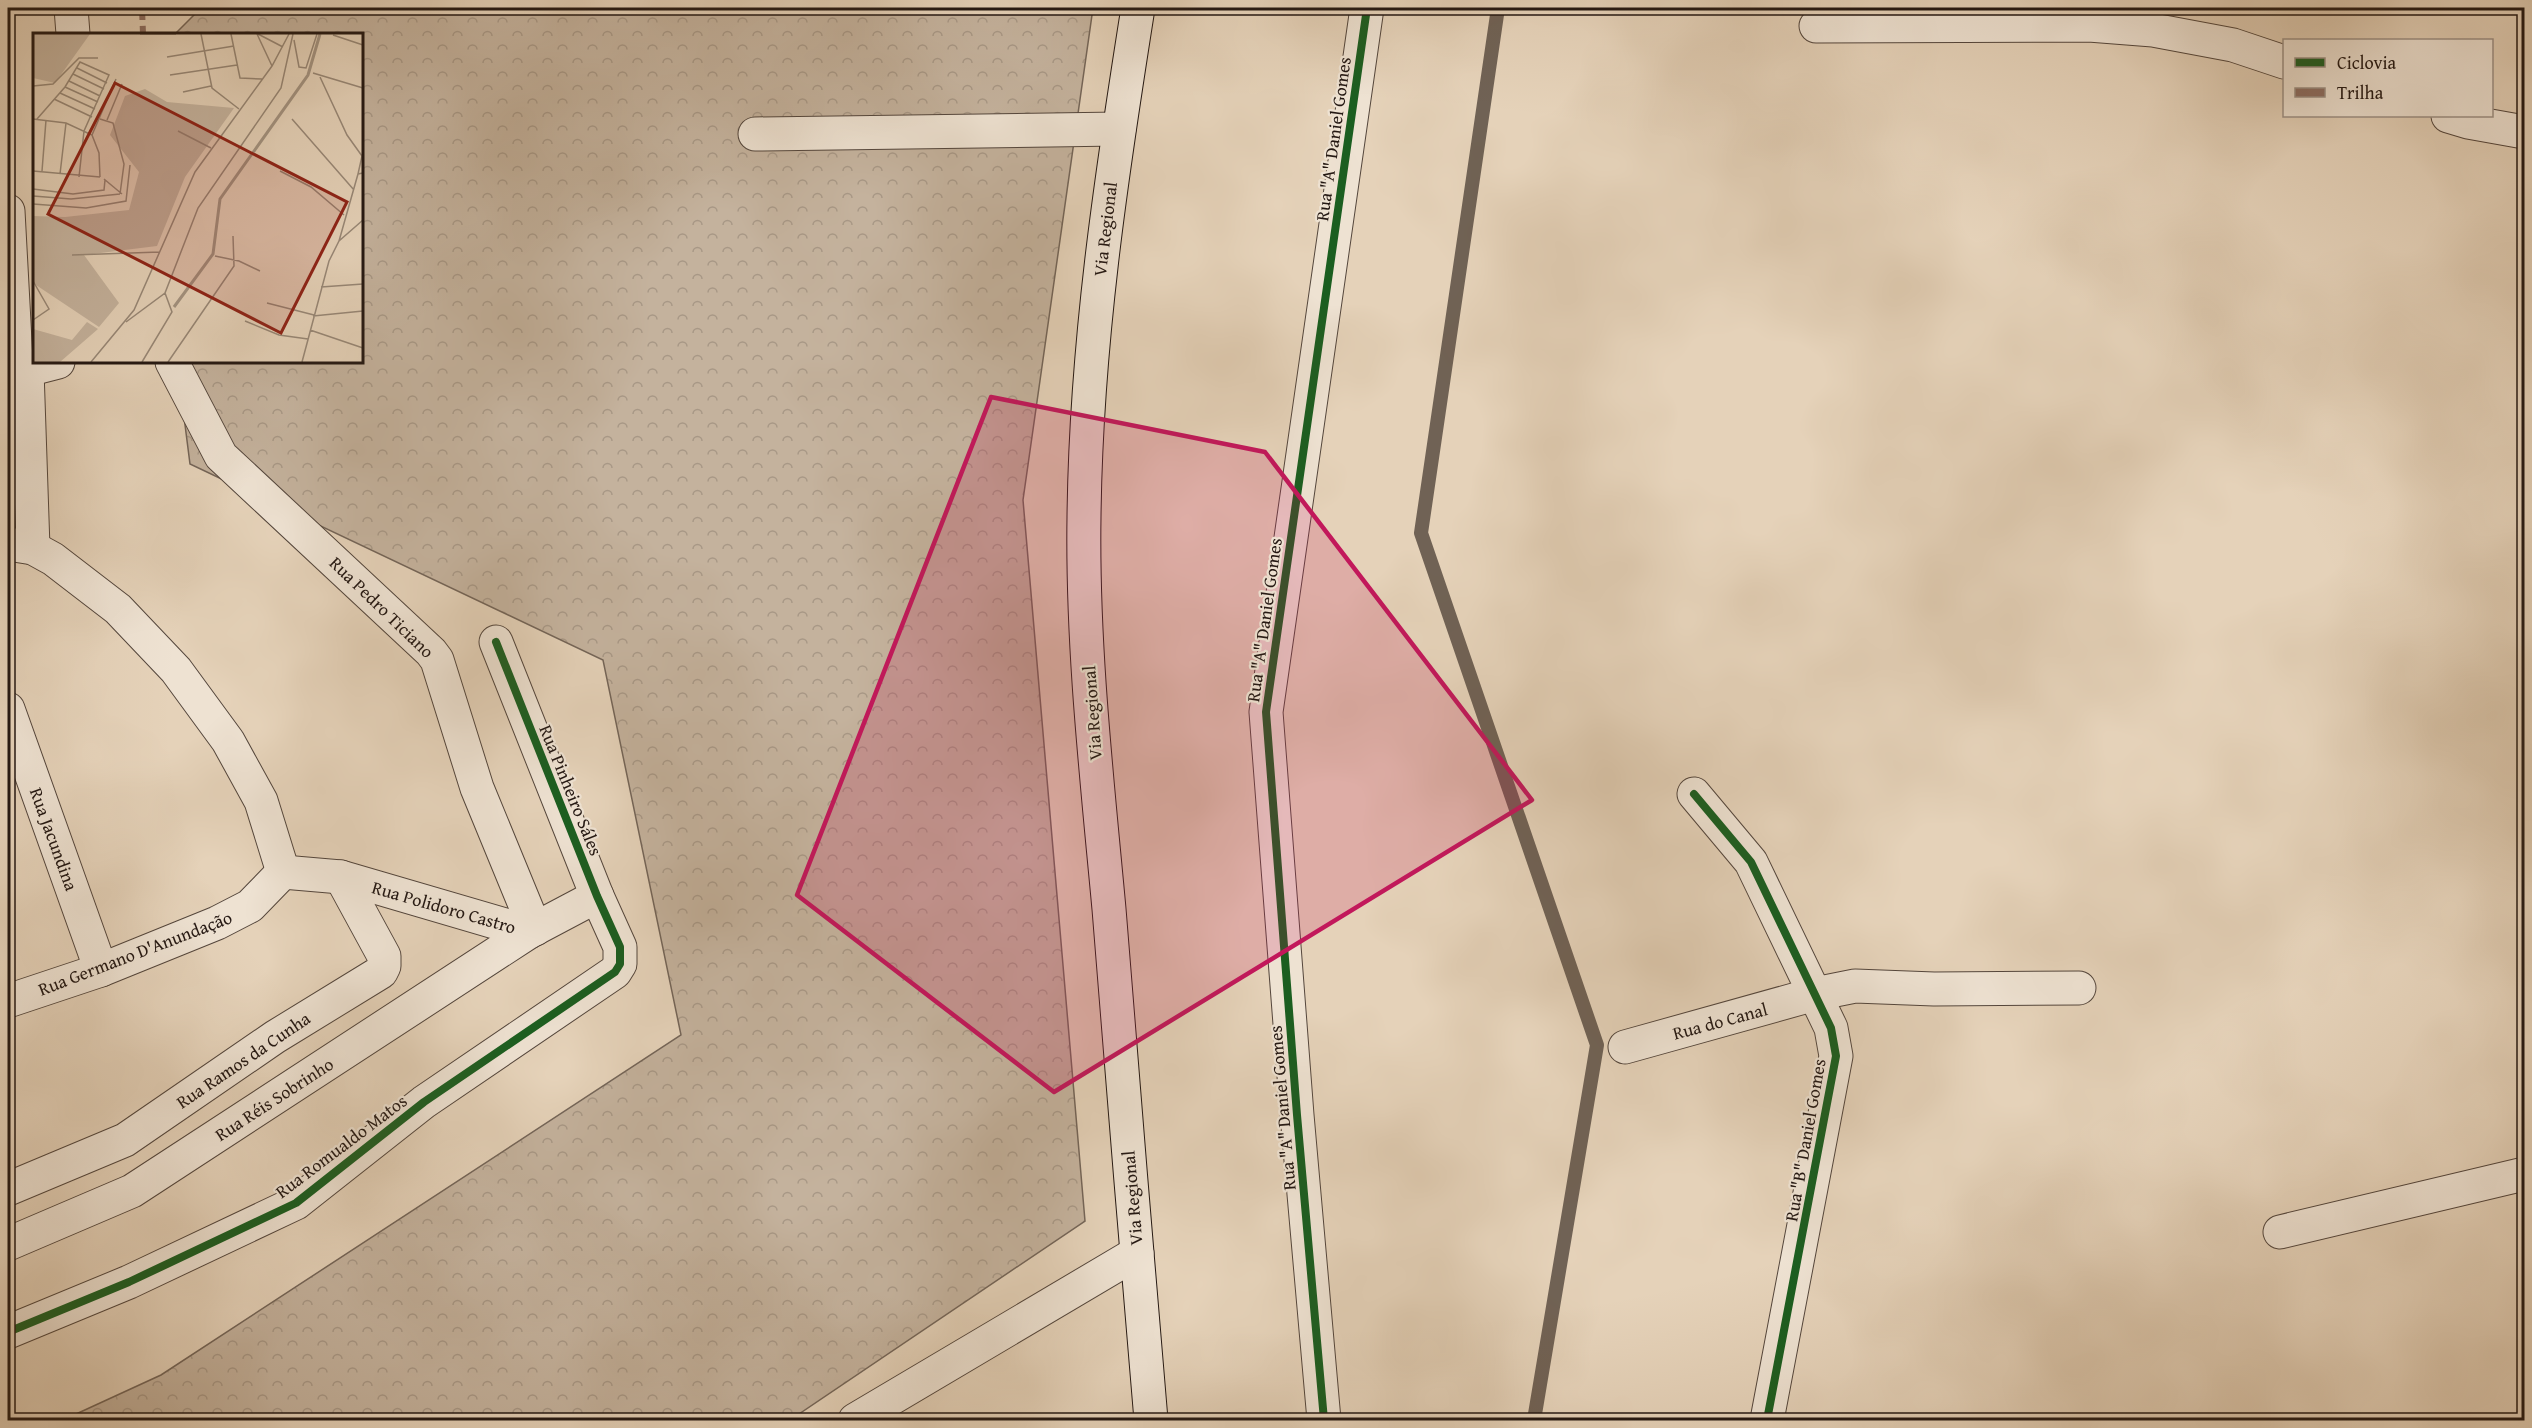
<svg xmlns="http://www.w3.org/2000/svg" width="2532" height="1428" font-family="'Gentium Book Plus',serif">
<style>
.forest{fill:url(#forest-crowns);stroke:#746558;stroke-width:1.5}
.lines{fill:none;stroke-linecap:round;stroke-linejoin:round}
.stream{stroke:#706255;stroke-width:14}
.minor-casing{stroke:#54463c;stroke-width:35}
.secondary-casing{stroke:#241813;stroke-width:35}
.minor{stroke:#eee2d2;stroke-width:33}
.secondary{stroke:#eee2d2;stroke-width:33}
.quiet{stroke:#8d6e63;stroke-width:6;stroke-dasharray:12 6;stroke-linecap:butt}
.cycleway-casing{stroke:#eee2d2;stroke-width:11}
.cycleway{stroke:#1b5e20;stroke-width:8}
.marked{fill:#c2185b;fill-opacity:0.2;stroke:#c2185b;stroke-width:4.5;stroke-linejoin:round}
.labels{text-anchor:middle;dominant-baseline:central;stroke-width:4.5;stroke-linejoin:round;paint-order:stroke}
.street-label{font-size:18px;fill:#241813;stroke:#eee2d2}
.inset-river{fill:none;stroke:#a39381;stroke-width:3}
.inset-road{fill:none;stroke:#988877;stroke-width:1.5}
.view{fill:#8f2418;fill-opacity:0.15;stroke:#8f2418;stroke-width:3}
.inset-edge{fill:none;stroke:#241813;stroke-width:3}
</style>
<defs>
<pattern id="forest-crowns" width="20" height="18" patternUnits="userSpaceOnUse" patternTransform="scale(1.5)"><rect width="20" height="18" fill="#c4b29d"/><path d="M2 6a3 3 0 1 1 6 0M12 15a3 3 0 1 1 6 0" fill="none" stroke="#a89886"/></pattern>
</defs>
<rect width="100%" height="100%" fill="#e5d2b9"/>
<filter id="stains"><feTurbulence type="fractalNoise" baseFrequency=".00333" numOctaves="4"/><feColorMatrix values="0 0 0 0 .2 0 0 0 0 .09 0 0 0 0 .02 0 0 0 .5 -.17"/></filter>
<radialGradient id="worn" r=".72"><stop offset=".6" stop-color="#630" stop-opacity="0"/><stop offset="1" stop-color="#630" stop-opacity=".3"/></radialGradient>
<!-- forest -->
<path class="forest" d="M 201,8 L 1093,8 L 1023,500 L 1085,1221 L 790,1420 L 63,1420 L 161,1375 L 681,1035 L 603,660 L 190,464 L 177,362 L 362,362 L 362,34 L 175,34 Z"/>
<g class="lines">
<!-- stream -->
<path class="stream" d="M 1498,8 L 1421,533 L 1597,1045 L 1534,1420"/>
<!-- minor casing -->
<g class="minor-casing">
<g id="minor">
<path d="M 71,8 L 73,34"/>
<path d="M 1816,26 L 2089,25 L 2153,30 L 2233,45 L 2284,62"/>
<path d="M 2448,116 L 2468,122 L 2524,132"/>
<path d="M 755,134 L 1119,129"/>
<path d="M 8,211 L 16,360 L 27,370"/>
<path d="M 172,362 L 221,456 L 431,652 L 437,660 L 477,788 L 535,929"/>
<path d="M 27,370 L 33,548"/>
<path d="M 27,370 L 58,362"/>
<path d="M 8,544 L 33,548 L 53,559 L 118,609 L 176,670 L 228,741 L 261,801 L 283,872"/>
<path d="M 8,709 L 101,970"/>
<path d="M 1694,794 L 1751,862 L 1831,1028 L 1836,1056 L 1767,1420"/>
<path d="M 283,872 L 341,877 L 529,932 L 597,896"/>
<path d="M 8,1001 L 101,970 L 217,923 L 250,906 L 283,872"/>
<path d="M 1625,1047 L 1815,994 L 1855,986 L 1934,989 L 2079,988"/>
<path d="M 8,1189 L 125,1140 L 275,1037 L 381,972 L 384,966 L 384,956 L 341,877"/>
<path d="M 2280,1232 L 2524,1174"/>
<path d="M 8,1244 L 132,1191 L 529,932"/>
<path d="M 8,1332 L 129,1282 L 296,1203 L 424,1102 L 615,972 L 620,964 L 620,947 L 597,896 L 496,642"/>
<path d="M 855,1420 L 1137,1253"/>
<path d="M 1324,1420 L 1297,1115 L 1266,712 L 1367,8"/>
</g>
</g>
<!-- secondary casing -->
<g class="secondary-casing">
<path id="secondary" d="M 1138,8 C 1111,178 1086,344 1084,517 C 1082,648 1097,779 1109,909 C 1123,1079 1136,1250 1151,1420"/>
</g>
<!-- minor -->
<use href="#minor" class="minor"/>
<!-- secondary -->
<use href="#secondary" class="secondary"/>
<!-- quiet -->
<path class="quiet" d="M 142,8 L 143,34"/>
<!-- cycleway casing -->
<g class="cycleway-casing">
<g id="cycleway">
<path d="M 1694,794 L 1751,862 L 1831,1028 L 1836,1056 L 1767,1420"/>
<path d="M 8,1332 L 129,1282 L 296,1203 L 424,1102 L 615,972 L 620,964 L 620,947 L 597,896 L 496,642"/>
<path d="M 1324,1420 L 1297,1115 L 1266,712 L 1367,8"/>
</g>
</g>
<!-- cycleway -->
<use href="#cycleway" class="cycleway"/>
</g>
<!-- marked area -->
<path class="marked" d="M 991,397 L 1265,452 L 1532,800 L 1054,1092 L 797,895 Z"/>
<g class="labels">
<!-- street labels -->
<g class="street-label">
<text transform="translate(1333 139) rotate(-82)">Rua "A" Daniel Gomes</text>
<text transform="translate(1105 229) rotate(-83)">Via Regional</text>
<text transform="translate(382 607) rotate(44)">Rua Pedro Ticiano</text>
<text transform="translate(1264 620) rotate(-82)">Rua "A" Daniel Gomes</text>
<text transform="translate(1092 713) rotate(-94)">Via Regional</text>
<text transform="translate(571 790) rotate(68)">Rua Pinheiro Sáles</text>
<text transform="translate(54 839) rotate(70)">Rua Jacundina</text>
<text transform="translate(444 907) rotate(16)">Rua Polidoro Castro</text>
<text transform="translate(135 953) rotate(-21)">Rua Germano D'Anundação</text>
<text transform="translate(1720 1021) rotate(-15)">Rua do Canal</text>
<text transform="translate(243 1060) rotate(-34)">Rua Ramos da Cunha</text>
<text transform="translate(274 1099) rotate(-33)">Rua Réis Sobrinho</text>
<text transform="translate(1282 1108) rotate(-95)">Rua "A" Daniel Gomes</text>
<text transform="translate(1805 1140) rotate(-80)">Rua "B" Daniel Gomes</text>
<text transform="translate(341 1146) rotate(-37)">Rua Romualdo Matos</text>
<text transform="translate(1132 1198) rotate(-95)">Via Regional</text>
</g>
</g>
<!-- overview -->
<g transform="translate(33 33)">
<rect width="330" height="330" fill="#e5d2b9"/>
<path d="M 0,1 L 57,1 L 22,50 L 0,45 ZM 112,56 L 134,69 L 201,75 L 152,144 L 124,213 L 51,222 L 86,270 L 66,294 L 0,250 L 0,183 L 32,184 L 96,177 L 106,139 L 77,102 L 92,63 ZM 54,289 L 65,296 L 27,329 L 0,329 L 0,296 L 39,307 Z" fill="#c4b29d"/>
<path class="inset-river" d="M 141,274 L 180,221 L 187,166 L 275,42 L 287,1"/>
<path class="inset-road" d="M 107,1 L 143,1M 168,1 L 179,55 L 206,76M 198,1 L 207,45 L 229,46M 224,1 L 239,33M 225,1 L 250,14M 300,2 L 330,12M 261,7 L 266,34 L 273,35 L 284,1M 134,24 L 201,13M 44,35 L 74,50M 280,40 L 330,55M 40,41 L 71,56M 137,42 L 204,32M 287,44 L 314,102 L 329,123 L 325,141M 36,48 L 67,63M 0,53 L 20,51 L 46,25 L 65,25M 32,54 L 65,69M 150,59 L 178,53M 27,60 L 62,76M 21,66 L 59,84M 0,86 L 33,90 L 59,102 L 66,120 L 67,144M 4,86 L 32,54 L 47,29 L 76,42 L 51,98 L 46,144M 67,86 L 80,90 L 91,131 L 87,161M 259,86 L 321,157M 74,87 L 89,51M 145,98 L 178,115M 59,102 L 83,46M 0,138 L 67,144M 9,138 L 13,87M 247,138 L 278,154 L 311,182M 27,141 L 33,90M 71,146 L 89,161M 0,156 L 40,161 L 71,157 L 72,147M 0,163 L 38,166 L 87,161M 0,171 L 53,175 L 93,168 L 97,132M 306,208 L 325,141 L 330,140M 39,222 L 127,219M 182,223 L 206,228 L 227,238M 0,248 L 16,276 L 0,287M 288,254 L 330,251M 234,270 L 281,282M 280,283 L 330,278M 212,288 L 246,302 L 275,306M 93,289 L 132,260 L 165,175 L 248,55 L 260,1M 277,297 L 330,315M 58,329 L 101,277 L 162,139 L 239,33 L 256,1M 109,329 L 139,279 L 132,260M 135,329 L 201,233 L 200,203M 269,329 L 296,228 L 306,208 L 330,187"/>
<path class="view" d="M 82,50 L 314,169 L 248,300 L 15,181 Z"/>
<rect width="330" height="330" class="inset-edge"/>
</g>
<!-- margin -->
<rect width="2532" height="1428" fill="none" stroke="#e5d2b9" stroke-width="30"/>
<rect x="9" y="9" width="2514" height="1410" fill="none" stroke="#241813" stroke-width="3"/>
<rect x="15" y="15" width="2502" height="1398" fill="none" stroke="#241813" stroke-width="1.5"/>
<!-- legend -->
<rect x="2283" y="39" width="210" height="78" fill="#eee2d2" stroke="#9d9186" stroke-width="1.5"/>
<rect x="2295" y="58" width="30" height="9" fill="#1b5e20" stroke="#9d9186" stroke-width="1.5"/>
<text x="2337" y="69" font-size="18" fill="#241813">Ciclovia</text>
<rect x="2295" y="88" width="30" height="9" fill="#8d6e63" stroke="#9d9186" stroke-width="1.5"/>
<text x="2337" y="99" font-size="18" fill="#241813">Trilha</text>
<rect width="100%" height="100%" filter="url(#stains)"/>
<rect width="100%" height="100%" fill="url(#worn)"/>
</svg>
